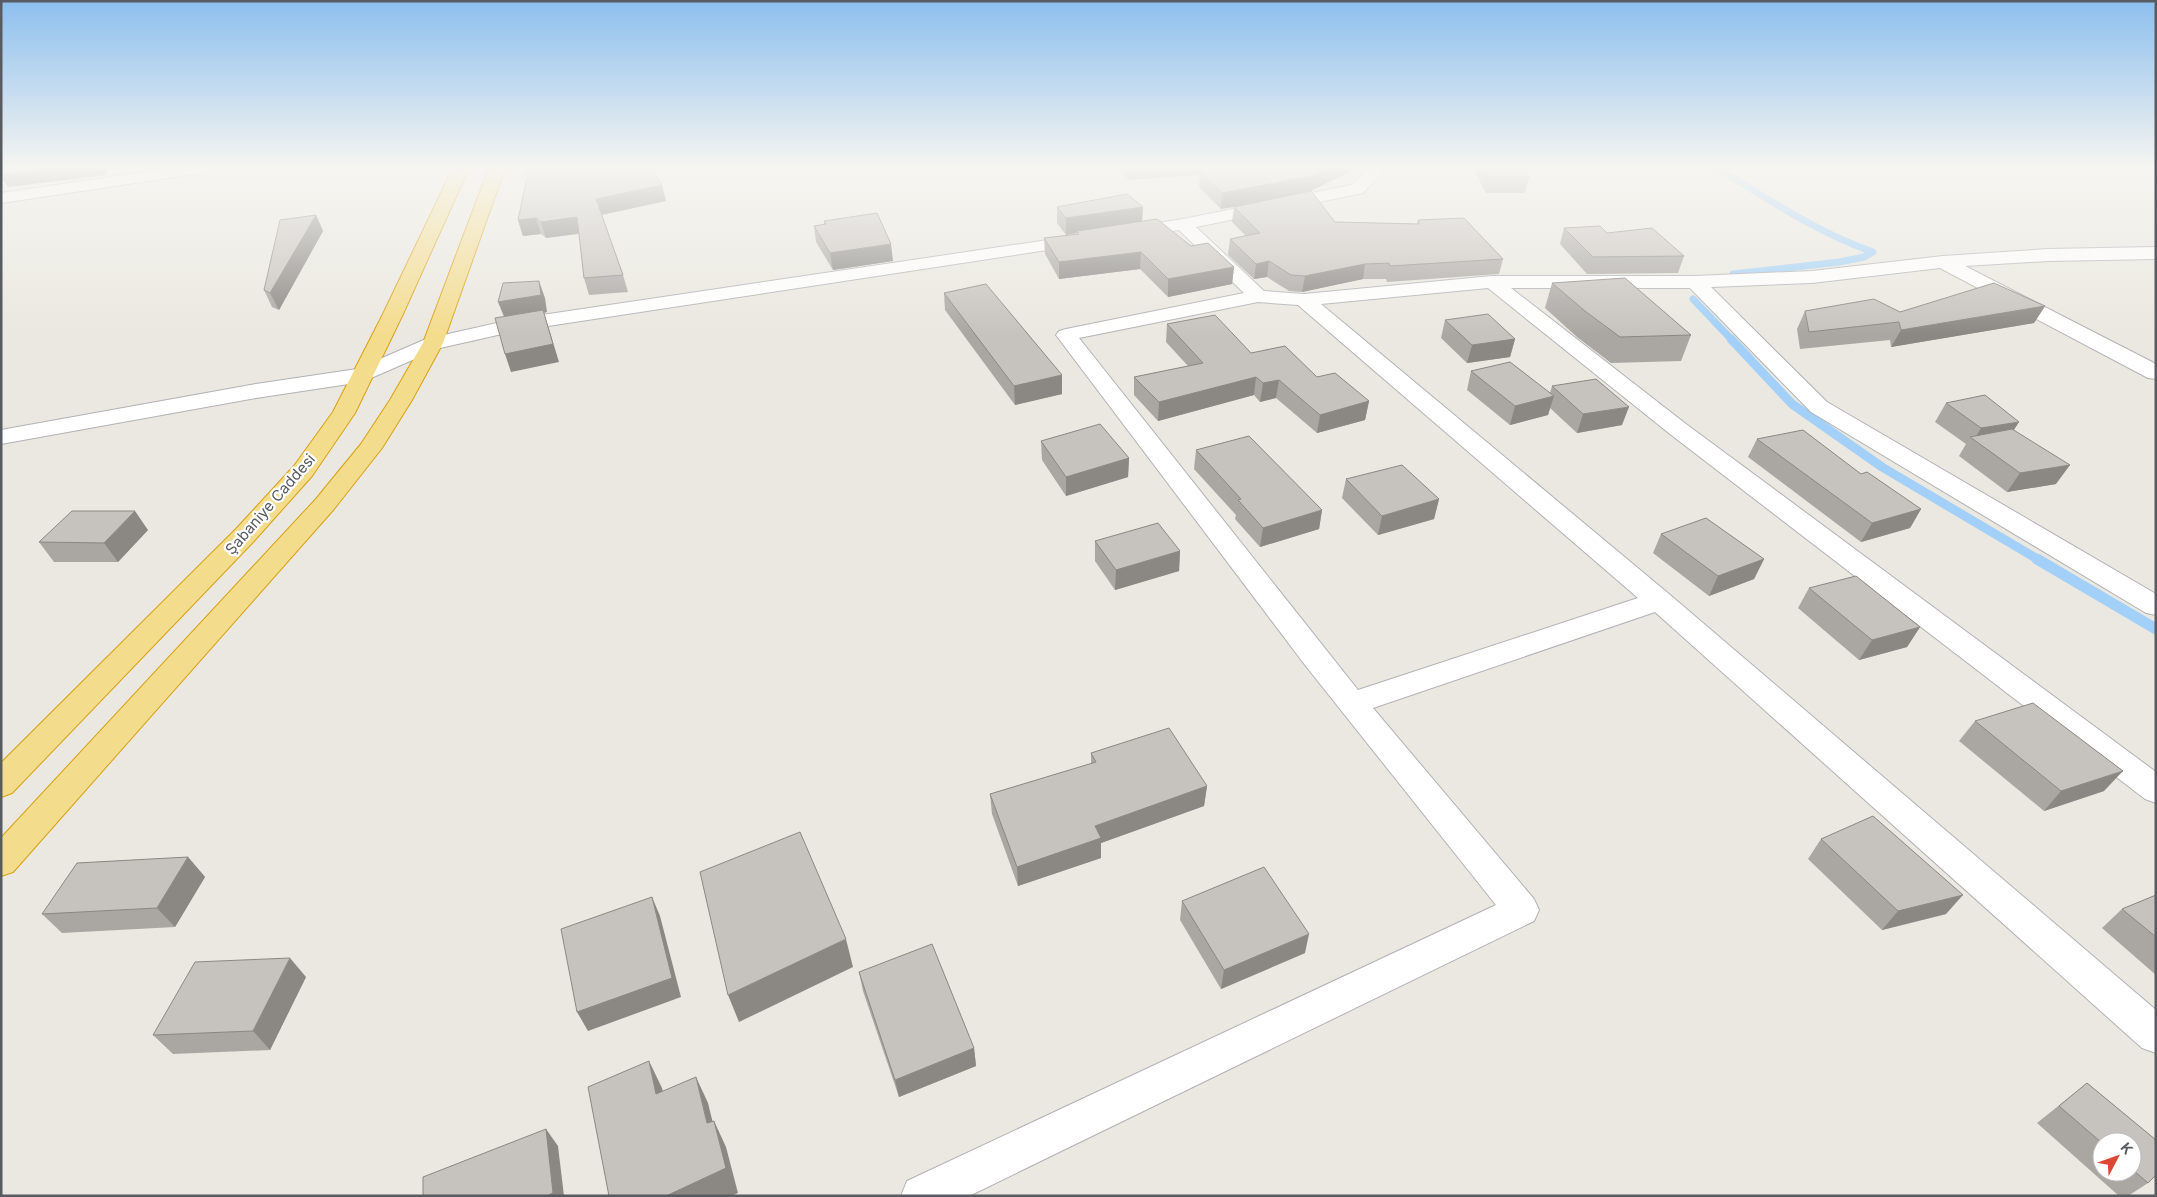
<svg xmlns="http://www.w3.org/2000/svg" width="2157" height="1197" font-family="Inter,sans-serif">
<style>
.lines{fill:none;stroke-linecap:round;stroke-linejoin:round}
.stream-far2{stroke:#a2d0f8;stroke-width:7}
.stream-far1{stroke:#a2d0f8;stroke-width:9}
.stream{stroke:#a2d0f8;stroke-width:11}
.minor-casing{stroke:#b0b2b7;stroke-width:2}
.highway-casing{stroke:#d99f11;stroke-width:2}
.minor{fill:#fff;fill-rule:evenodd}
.highway{fill:#f4dc8d;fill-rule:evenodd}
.wall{fill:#aaa7a3;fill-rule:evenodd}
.shaded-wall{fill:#8b8884}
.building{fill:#c6c2bd;stroke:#8b8884}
.labels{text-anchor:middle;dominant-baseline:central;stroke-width:4.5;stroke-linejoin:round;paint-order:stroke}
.street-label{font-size:15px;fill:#585b60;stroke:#fff}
</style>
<rect width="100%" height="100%" fill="#eae8e0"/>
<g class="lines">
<!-- stream-far2 -->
<g class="stream-far2">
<path d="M 1717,168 C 1768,199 1816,232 1873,252 L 1864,257 L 1839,262 L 1733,274"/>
<path d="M 1693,299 L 1732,340"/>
</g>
<!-- stream-far1 -->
<path class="stream-far1" d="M 1731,339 L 1792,404 L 1882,467 L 2039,560"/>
<!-- stream -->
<path class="stream" d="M 2037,559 L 2156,629"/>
<!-- minor casing -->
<g class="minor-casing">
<g id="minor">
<path d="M 172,168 L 210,168 L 208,171 L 202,173 L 1,203 L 1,193 Z"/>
<path d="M 1370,168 L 1387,168 L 1363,193 L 1196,227 L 1264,291 L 1304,294 L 1492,276 L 1695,276 L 1812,271 L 1943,256 L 2048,249 L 2156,247 L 2156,259 L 2048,261 L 1965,266 L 2156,364 L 2156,379 L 2148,378 L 1940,268 L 1812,283 L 1711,287 L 1827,402 L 2156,594 L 2156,615 L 2146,613 L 1811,412 L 1690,288 L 1511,288 L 1686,424 L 2156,772 L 2156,803 L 2145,799 L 1670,434 L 1488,288 L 1321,304 L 1669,594 L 2156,1010 L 2156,1053 L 2142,1048 L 1655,612 L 1373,708 L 1534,899 L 1539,910 L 1534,921 L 969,1196 L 901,1196 L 907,1181 L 1496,905 L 1305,665 L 1056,335 L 1059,331 L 1066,329 L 1244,293 L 1179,230 L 1131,237 L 1125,236 L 1122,232 L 1125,228 L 1183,219 L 1351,185 ZM 1258,302 L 1298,305 L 1638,598 L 1358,690 L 1079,338 Z"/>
<path d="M 2147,168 L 2156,168 L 2156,173 L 2149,171 Z"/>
<path d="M 1081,235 L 1087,236 L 1090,240 L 1087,244 L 515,331 L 440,348 L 362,382 L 256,398 L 1,444 L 1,430 L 256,384 L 357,369 L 426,339 L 515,319 Z"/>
</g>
</g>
<!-- highway casing -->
<g class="highway-casing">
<g id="highway">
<path d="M 453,168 L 469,168 L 403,314 L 355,413 L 312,476 L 254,541 L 12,793 L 1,797 L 1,763 L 236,529 L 294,466 L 333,412 L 383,314 Z"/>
<path d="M 489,168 L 505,168 L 443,343 L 412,400 L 382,448 L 334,509 L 13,872 L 1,876 L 1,838 L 316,499 L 361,444 L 390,400 L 423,343 Z"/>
</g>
</g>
<!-- minor -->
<use href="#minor" class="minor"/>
<!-- highway -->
<use href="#highway" class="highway"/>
</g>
<!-- wall -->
<g class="wall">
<path d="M 1118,168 L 1202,168 L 1202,172 L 1309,192 L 1335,222 L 1417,224 L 1418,220 L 1503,259 L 1499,274 L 1387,282 L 1386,279 L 1363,279 L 1302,292 L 1289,291 L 1267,277 L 1254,279 L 1228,255 L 1230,239 L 1246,236 L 1232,222 L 1234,207 L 1221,209 L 1199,187 L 1200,175 L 1129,180 Z"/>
<path d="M 1473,168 L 1521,168 L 1529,177 L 1525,193 L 1486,193 Z"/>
<path d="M 666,201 L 602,215 L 623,275 L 628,292 L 589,295 L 584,278 L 579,234 L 546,238 L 541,234 L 523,236 L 518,220 Z"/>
<path d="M 1057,207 L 1142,221 L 1191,246 L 1234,267 L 1232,284 L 1168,297 L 1140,269 L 1059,279 L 1045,254 L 1044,238 L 1077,234 L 1077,233 L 1066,235 L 1057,223 Z"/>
<path d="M 316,215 L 323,231 L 279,310 L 272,307 L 264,290 Z"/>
<path d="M 824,221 L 893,261 L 833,270 L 816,242 L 814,226 L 824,224 Z"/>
<path d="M 1564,228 L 1607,233 L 1684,256 L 1678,273 L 1587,274 L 1560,244 Z"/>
<path d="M 1552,283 L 1691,335 L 1681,361 L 1611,363 L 1577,337 L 1545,308 Z"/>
<path d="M 944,293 L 1062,375 L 1062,394 L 1015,405 L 945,310 Z"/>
<path d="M 2045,306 L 2034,323 L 1891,347 L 1890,340 L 1800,349 L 1797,329 L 1805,311 L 1900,312 Z"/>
<path d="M 1445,320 L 1515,339 L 1510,357 L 1467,363 L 1441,338 Z"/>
<path d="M 1167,324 L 1317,377 L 1369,401 L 1365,420 L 1317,433 L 1276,398 L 1260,402 L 1254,395 L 1158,421 L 1134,395 L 1134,377 L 1188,366 L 1166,342 Z"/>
<path d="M 1471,371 L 1550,393 L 1552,386 L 1622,425 L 1577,433 L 1550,408 L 1548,415 L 1510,425 L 1467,390 Z"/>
<path d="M 1946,403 L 2014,430 L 2056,484 L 2007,492 L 1959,456 L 1966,444 L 1935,422 Z"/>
<path d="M 1757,439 L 1861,474 L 1921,509 L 1910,528 L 1861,542 L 1748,457 Z"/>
<path d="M 1041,441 L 1129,458 L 1128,477 L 1066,496 L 1042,460 Z"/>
<path d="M 1196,450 L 1322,510 L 1319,529 L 1260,547 L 1235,519 L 1236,515 L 1194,469 Z"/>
<path d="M 1346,479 L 1439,499 L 1434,519 L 1378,535 L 1342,498 Z"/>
<path d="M 148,530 L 118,562 L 54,562 L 39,542 Z"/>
<path d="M 1661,534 L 1764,559 L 1754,579 L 1709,596 L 1653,553 Z"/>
<path d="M 1095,541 L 1180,551 L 1179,571 L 1115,590 L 1095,561 Z"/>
<path d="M 1809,588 L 1920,627 L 1907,647 L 1859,660 L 1798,608 Z"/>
<path d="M 1975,721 L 2104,791 L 2044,811 L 1959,741 Z"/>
<path d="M 1091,753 L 1207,786 L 1204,806 L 1101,843 L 1101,858 L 1018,886 L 992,814 L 990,794 L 1091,764 Z"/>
<path d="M 1821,839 L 1946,914 L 1882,930 L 1808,859 Z"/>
<path d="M 188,857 L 205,877 L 175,927 L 62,933 L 42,914 Z"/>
<path d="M 2156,895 L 2156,975 L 2102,928 L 2122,909 Z"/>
<path d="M 1182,901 L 1305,953 L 1221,989 L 1180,920 Z"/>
<path d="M 859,972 L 974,1048 L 976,1066 L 899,1097 L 863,991 Z"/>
<path d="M 306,977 L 270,1050 L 173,1054 L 153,1035 Z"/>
<path d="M 2087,1083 L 2156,1140 L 2156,1175 L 2148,1183 L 2128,1196 L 2119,1196 L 2037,1123 ZM 2102,1142 L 2132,1142 L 2132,1172 L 2102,1172 Z"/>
</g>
<!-- shaded-wall -->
<g class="shaded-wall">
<path d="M 61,168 L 109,168 L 106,175 L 8,187 L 1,176 L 1,175 Z"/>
<path d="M 1328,168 L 1357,168 L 1309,192 L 1221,209 L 1222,193 Z"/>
<path d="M 662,185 L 666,201 L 600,215 L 596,199 Z"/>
<path d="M 1143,207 L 1142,223 L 1077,231 L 1077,233 L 1066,235 L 1066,218 Z"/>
<path d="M 316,215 L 323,231 L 279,310 L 270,293 Z"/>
<path d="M 577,217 L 582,233 L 546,238 L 541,222 Z"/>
<path d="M 536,218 L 541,234 L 523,236 L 518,220 Z"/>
<path d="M 891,244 L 893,261 L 833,270 L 830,253 Z"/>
<path d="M 1141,252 L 1140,269 L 1059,279 L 1059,262 Z"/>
<path d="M 1269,261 L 1267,277 L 1254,279 L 1256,264 Z"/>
<path d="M 1365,264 L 1363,279 L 1302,292 L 1305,276 Z"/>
<path d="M 1234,267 L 1232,284 L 1168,297 L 1168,279 Z"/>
<path d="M 539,281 L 545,298 L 547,312 L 544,313 L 559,362 L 511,372 L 505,354 L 505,319 L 498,302 Z"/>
<path d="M 2045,306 L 2034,323 L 1891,347 L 1901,330 Z"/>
<path d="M 1515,339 L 1510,357 L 1467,363 L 1472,345 Z"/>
<path d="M 1062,375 L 1062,394 L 1015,405 L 1014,386 Z"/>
<path d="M 1256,377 L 1254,395 L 1158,421 L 1159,402 Z"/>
<path d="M 1279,380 L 1276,398 L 1260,402 L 1263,383 Z"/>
<path d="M 1554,396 L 1548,415 L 1510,425 L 1515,406 Z"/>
<path d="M 1369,401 L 1365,420 L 1317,433 L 1320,415 Z"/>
<path d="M 1629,407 L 1622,425 L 1577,433 L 1583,414 Z"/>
<path d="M 2019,422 L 2007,441 L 1974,440 L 1981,428 Z"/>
<path d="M 1129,458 L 1128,477 L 1066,496 L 1066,477 Z"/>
<path d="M 2070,465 L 2056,484 L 2007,492 L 2020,473 Z"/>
<path d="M 1439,499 L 1434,519 L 1378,535 L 1382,516 Z"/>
<path d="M 1921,509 L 1910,528 L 1861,542 L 1872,523 Z"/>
<path d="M 1322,510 L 1319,529 L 1260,547 L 1263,528 Z"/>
<path d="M 135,511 L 148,530 L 118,562 L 104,543 Z"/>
<path d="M 1180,551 L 1179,571 L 1115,590 L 1116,570 Z"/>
<path d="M 1764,559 L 1754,579 L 1709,596 L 1718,576 Z"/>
<path d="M 1920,627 L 1907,647 L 1859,660 L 1872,640 Z"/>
<path d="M 2123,771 L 2104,791 L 2044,811 L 2061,791 Z"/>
<path d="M 1207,786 L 1204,806 L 1101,843 L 1101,858 L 1018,886 L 1017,867 L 1095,826 Z"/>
<path d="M 188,857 L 205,877 L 175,927 L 157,908 Z"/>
<path d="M 1963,895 L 1946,914 L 1882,930 L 1898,911 Z"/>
<path d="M 652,897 L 660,916 L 681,997 L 588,1031 L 577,1012 Z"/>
<path d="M 1309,934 L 1305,953 L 1221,989 L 1224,970 Z"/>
<path d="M 846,939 L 853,967 L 739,1022 L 728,995 Z"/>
<path d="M 290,958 L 306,977 L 270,1050 L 253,1031 Z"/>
<path d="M 974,1048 L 976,1066 L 899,1097 L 895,1080 Z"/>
<path d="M 649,1061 L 662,1088 L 670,1120 L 656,1094 Z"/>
<path d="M 696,1077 L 708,1103 L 719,1148 L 707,1123 Z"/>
<path d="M 714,1121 L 726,1147 L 738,1193 L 731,1196 L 666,1196 Z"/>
<path d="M 546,1129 L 558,1146 L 564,1196 L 546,1196 Z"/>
</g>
<!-- building -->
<g class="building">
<path d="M 1,168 L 61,168 L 1,175 Z"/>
<path d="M 529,168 L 651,168 L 662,185 L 596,199 L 623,275 L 584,278 L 577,217 L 541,222 L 536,218 L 518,220 Z"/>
<path d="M 1219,168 L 1328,168 L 1312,176 L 1222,193 L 1200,172 Z"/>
<path d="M 1485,168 L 1521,168 L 1529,177 L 1490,177 Z"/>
<path d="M 1311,191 L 1335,222 L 1419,224 L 1418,220 L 1464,218 L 1503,259 L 1390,266 L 1389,263 L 1365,264 L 1305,276 L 1291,275 L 1269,261 L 1256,264 L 1230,239 L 1260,233 L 1234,207 Z"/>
<path d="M 1127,194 L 1143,207 L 1066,218 L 1057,207 Z"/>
<path d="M 877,213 L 891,244 L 830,253 L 814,226 L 826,224 L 824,221 Z"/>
<path d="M 316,215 L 270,293 L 264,290 L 280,220 Z"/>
<path d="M 1157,219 L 1191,246 L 1208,243 L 1234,267 L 1168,279 L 1141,252 L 1059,262 L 1044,238 L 1079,234 L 1077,231 Z"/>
<path d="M 1600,226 L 1607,233 L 1652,228 L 1684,256 L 1593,257 L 1564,228 Z"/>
<path d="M 1625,278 L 1691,335 L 1620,337 L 1585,311 L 1552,283 Z"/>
<path d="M 539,281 L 541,295 L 498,302 L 503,283 Z"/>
<path d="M 1994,283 L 2045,306 L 1901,330 L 1899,322 L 1809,332 L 1805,311 L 1874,299 L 1900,312 Z"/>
<path d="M 986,284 L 1062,375 L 1014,386 L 944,293 Z"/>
<path d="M 543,310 L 553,344 L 505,354 L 495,318 Z"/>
<path d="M 1488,314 L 1515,339 L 1472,345 L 1445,320 Z"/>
<path d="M 1215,315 L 1251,353 L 1285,346 L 1317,377 L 1335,373 L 1369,401 L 1320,415 L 1279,380 L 1263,383 L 1256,377 L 1159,402 L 1134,377 L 1203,363 L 1167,324 Z"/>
<path d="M 1510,362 L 1554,396 L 1515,406 L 1471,371 Z"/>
<path d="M 1596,379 L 1629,407 L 1583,414 L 1552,386 Z"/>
<path d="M 1985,395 L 2019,422 L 1981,428 L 1946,403 Z"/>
<path d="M 1100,424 L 1129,458 L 1066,477 L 1041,441 Z"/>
<path d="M 2012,429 L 2070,465 L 2020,473 L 1970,437 Z"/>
<path d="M 1803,430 L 1861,474 L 1867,472 L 1921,509 L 1872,523 L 1757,439 Z"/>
<path d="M 1249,436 L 1322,510 L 1263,528 L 1238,500 L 1241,499 L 1196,450 Z"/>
<path d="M 1402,465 L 1439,499 L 1382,516 L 1346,479 Z"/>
<path d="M 72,511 L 135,511 L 104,543 L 39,542 Z"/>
<path d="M 1706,518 L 1764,559 L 1718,576 L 1661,534 Z"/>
<path d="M 1158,523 L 1180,551 L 1116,570 L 1095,541 Z"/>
<path d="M 1856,576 L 1920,627 L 1872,640 L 1809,588 Z"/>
<path d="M 2033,703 L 2123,771 L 2061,791 L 1975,721 Z"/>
<path d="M 1169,728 L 1207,786 L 1095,826 L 1101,838 L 1017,867 L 990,794 L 1096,762 L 1091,753 Z"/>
<path d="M 1873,816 L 1963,895 L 1898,911 L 1821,839 Z"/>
<path d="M 800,832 L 846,939 L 728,995 L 700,872 Z"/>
<path d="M 188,857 L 157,908 L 42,914 L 77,863 Z"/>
<path d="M 1264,867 L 1309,934 L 1224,970 L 1182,901 Z"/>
<path d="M 2156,895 L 2156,937 L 2122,909 Z"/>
<path d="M 652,897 L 672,978 L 577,1012 L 561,929 Z"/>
<path d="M 932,944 L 974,1048 L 895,1080 L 859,972 Z"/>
<path d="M 290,958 L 253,1031 L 153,1035 L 195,962 Z"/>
<path d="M 649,1061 L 656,1094 L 696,1077 L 707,1123 L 714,1121 L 726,1168 L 666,1196 L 609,1196 L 588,1087 Z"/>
<path d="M 2087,1083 L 2156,1140 L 2156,1175 L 2148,1183 L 2132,1169 L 2132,1142 L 2102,1142 L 2102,1143 L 2059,1106 Z"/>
<path d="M 546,1129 L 553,1193 L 546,1196 L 423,1196 L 423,1177 Z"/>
</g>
<!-- sky -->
<linearGradient id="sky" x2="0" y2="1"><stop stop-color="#8cbfee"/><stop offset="0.5" stop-color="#f6f5f1"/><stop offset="1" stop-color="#f6f5f1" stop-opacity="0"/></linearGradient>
<rect width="2157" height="335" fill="url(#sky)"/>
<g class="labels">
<!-- street labels -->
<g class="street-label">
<text transform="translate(270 504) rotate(-49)">Şabaniye Caddesi</text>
</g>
</g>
<!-- border -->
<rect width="2157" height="1197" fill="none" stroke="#585b60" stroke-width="5"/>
<!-- north arrow -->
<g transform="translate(2117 1157) rotate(49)"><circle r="24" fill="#ffffff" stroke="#bcbdbf"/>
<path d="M0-4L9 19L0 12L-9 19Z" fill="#db4635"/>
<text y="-8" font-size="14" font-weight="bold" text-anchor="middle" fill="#585b60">K</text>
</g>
</svg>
